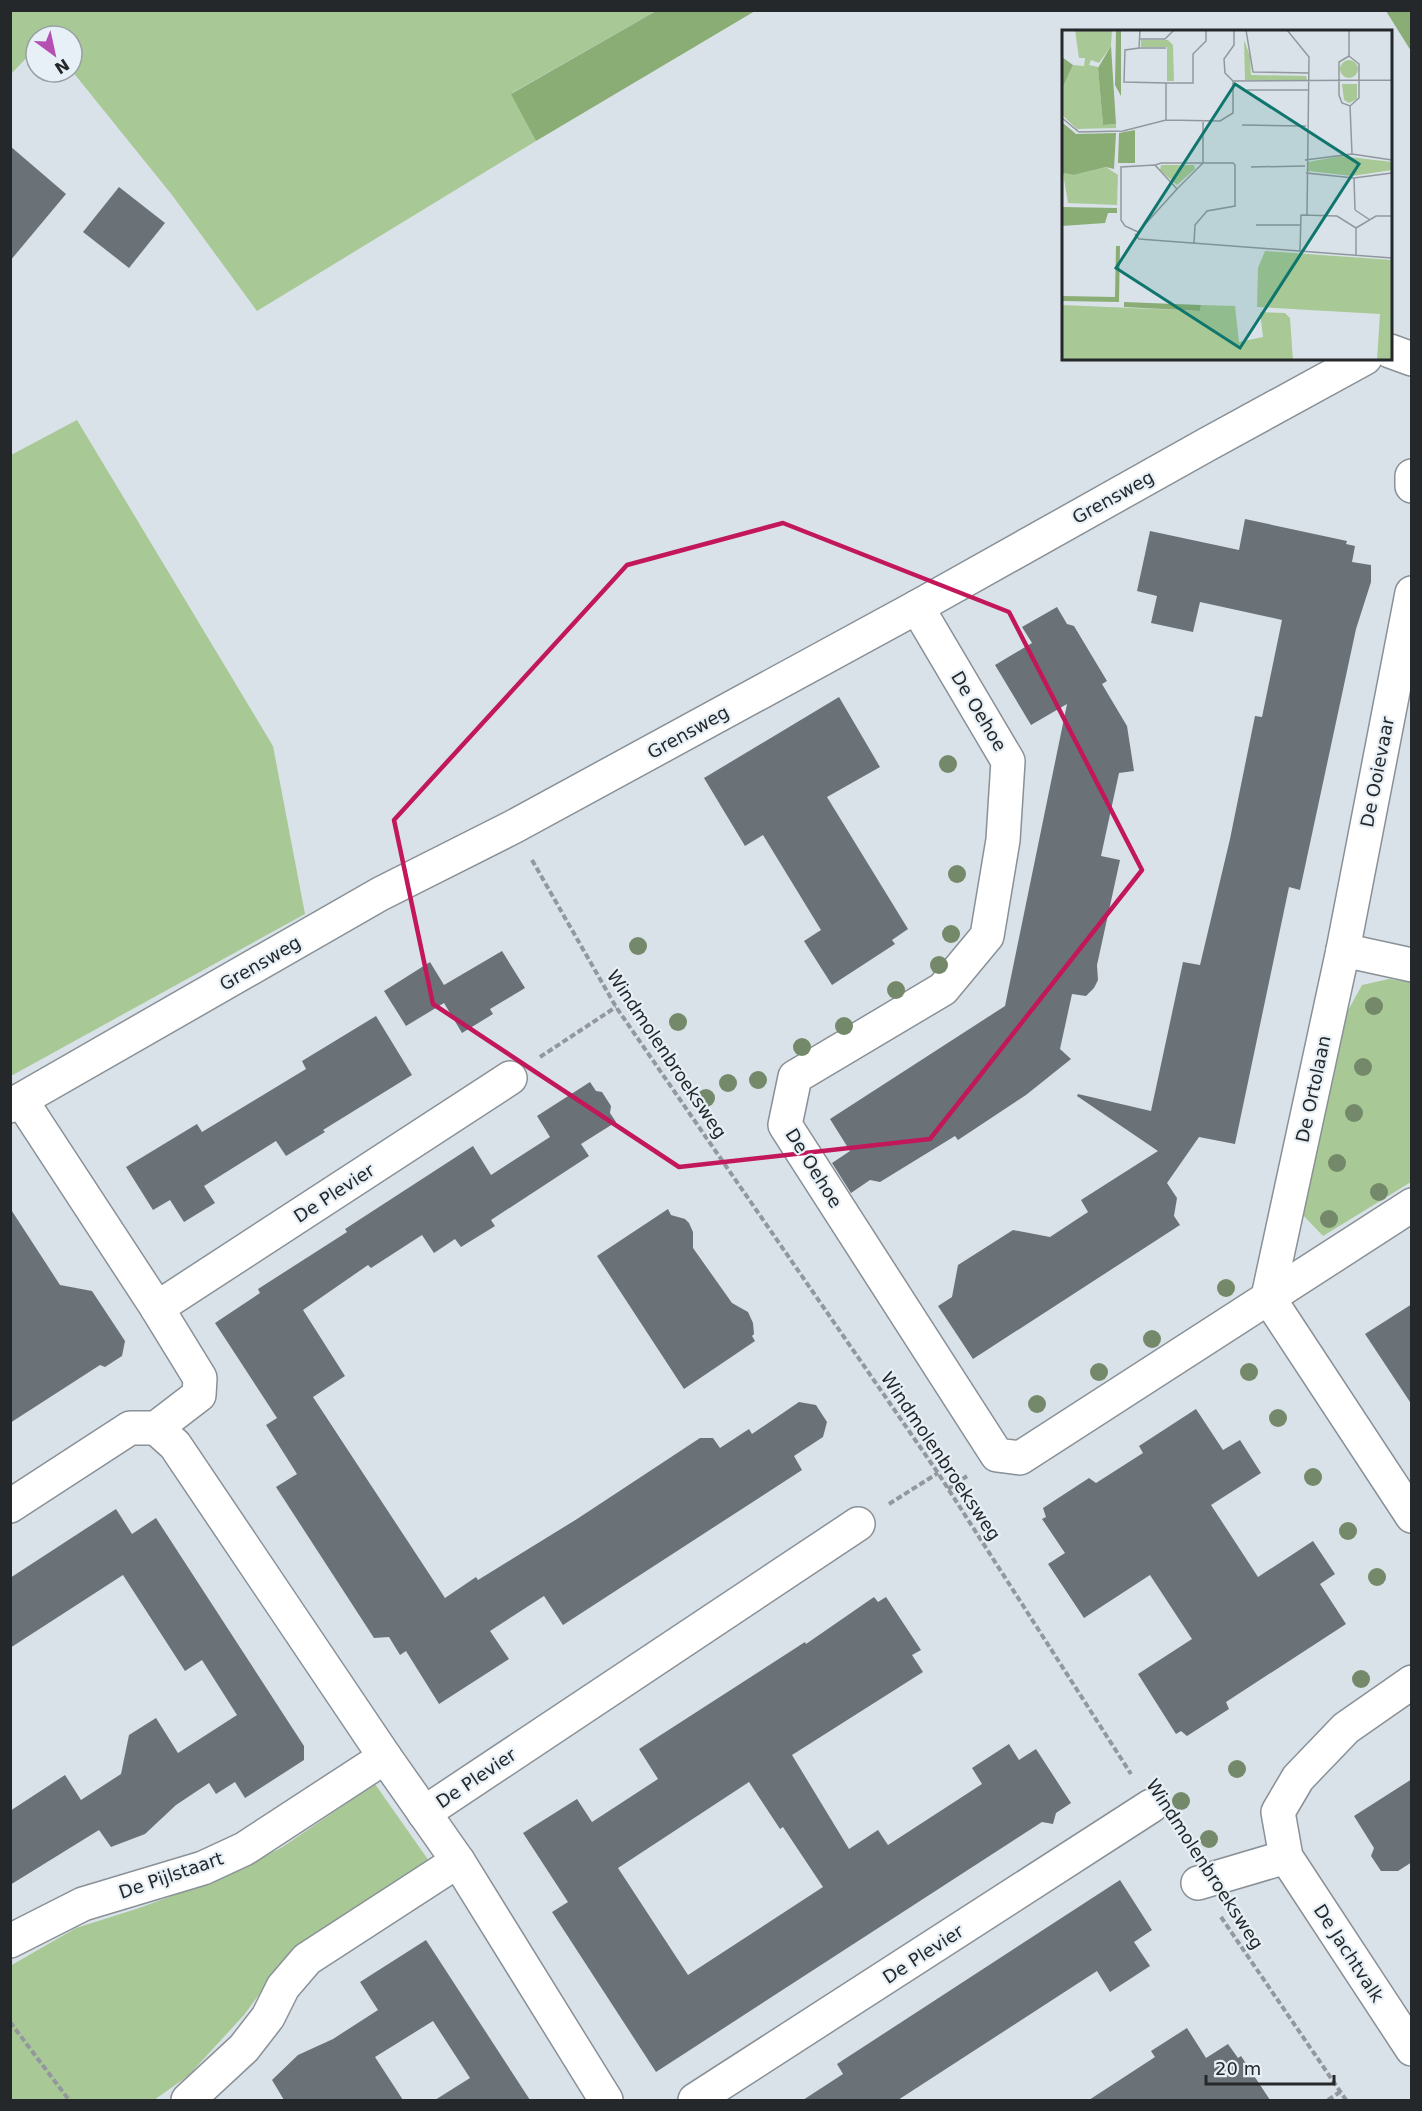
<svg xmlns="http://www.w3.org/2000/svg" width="1422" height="2111" font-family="'DejaVu Sans',sans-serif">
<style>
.green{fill:#a8c995}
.forest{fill:#8aad75}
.building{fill:#6a7278;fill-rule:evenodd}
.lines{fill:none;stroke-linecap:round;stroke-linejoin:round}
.minor-casing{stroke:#899197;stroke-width:36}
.path{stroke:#92989d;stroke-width:4;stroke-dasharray:6 3;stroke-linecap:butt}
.minor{stroke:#fff;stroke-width:33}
.tree{fill:#74896a}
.marked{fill:none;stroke:#c2185b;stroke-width:4.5;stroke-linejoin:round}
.labels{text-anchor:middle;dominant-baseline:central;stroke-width:4.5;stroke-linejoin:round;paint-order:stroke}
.street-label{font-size:18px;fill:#24282a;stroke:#e7f0f6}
.inset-road{fill:none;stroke:#91989d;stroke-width:1.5}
.view{fill:#0f766e;fill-opacity:0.15;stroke:#0f766e;stroke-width:3}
.inset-edge{fill:none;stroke:#24282a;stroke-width:3}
</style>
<rect width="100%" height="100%" fill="#dae2e9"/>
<!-- green -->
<g class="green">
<path d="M 11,11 L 656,11 L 512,93 L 536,141 L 257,311 L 172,195 L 72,71 L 72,36 L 36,36 L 36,48 L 11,74 Z"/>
<path d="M 77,420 L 273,746 L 305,914 L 11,1076 L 11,455 Z"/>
<path d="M 1389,979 L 1411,982 L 1411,1182 L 1323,1236 L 1300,1212 L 1345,1016 L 1362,985 Z"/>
<path d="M 375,1784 L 429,1861 L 292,1950 L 244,2015 L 188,2076 L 154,2100 L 11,2100 L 10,1966 L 76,1928 L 136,1909 L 208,1883 L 281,1848 Z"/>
</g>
<!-- forest -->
<g class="forest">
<path d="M 656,11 L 755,11 L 536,141 L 511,94 Z"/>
<path d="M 1386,11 L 1411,11 L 1411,51 Z"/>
</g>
<!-- building -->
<g class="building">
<path d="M 10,146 L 66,194 L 10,261 Z"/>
<path d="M 119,187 L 165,223 L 129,268 L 83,232 Z"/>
<path d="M 1245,519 L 1347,541 L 1346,544 L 1355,546 L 1352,562 L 1371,565 L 1371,582 L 1356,629 L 1300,890 L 1289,887 L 1235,1144 L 1199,1137 L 1167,1183 L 1177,1198 L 1174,1216 L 1180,1225 L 973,1359 L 938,1306 L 952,1297 L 958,1265 L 1013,1230 L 1050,1237 L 1088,1212 L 1081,1200 L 1158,1151 L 1077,1096 L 1078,1094 L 1151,1111 L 1183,962 L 1200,965 L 1230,839 L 1255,716 L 1262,717 L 1282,620 L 1200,602 L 1193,632 L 1151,623 L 1157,596 L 1137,591 L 1150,531 L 1239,550 Z"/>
<path d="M 1057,607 L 1067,624 L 1074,626 L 1107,681 L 1102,684 L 1127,726 L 1134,771 L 1119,773 L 1101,856 L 1120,860 L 1097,965 L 1098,980 L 1094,988 L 1086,996 L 1072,994 L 1060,1049 L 1071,1059 L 1026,1095 L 958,1140 L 955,1136 L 880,1182 L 870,1180 L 851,1193 L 832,1163 L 850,1151 L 830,1119 L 1005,1006 L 1067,704 L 1031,725 L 995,665 L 1032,643 L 1022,627 Z"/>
<path d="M 839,697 L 880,767 L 827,797 L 908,929 L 892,940 L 895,944 L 832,985 L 804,941 L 821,930 L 763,835 L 745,846 L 704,778 Z"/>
<path d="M 502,951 L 525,988 L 490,1009 L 493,1014 L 462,1033 L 444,1003 L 406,1026 L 384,991 L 430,962 L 444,985 Z"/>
<path d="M 376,1016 L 412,1075 L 323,1130 L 325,1132 L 286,1156 L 276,1141 L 204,1186 L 215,1203 L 184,1222 L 170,1200 L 153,1210 L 126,1167 L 197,1124 L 202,1132 L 306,1069 L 302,1061 Z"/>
<path d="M 590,1082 L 596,1091 L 602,1092 L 611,1106 L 610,1113 L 616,1122 L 581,1144 L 589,1156 L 491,1220 L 495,1226 L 461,1247 L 455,1239 L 434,1253 L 422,1235 L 371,1268 L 368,1265 L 303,1310 L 345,1376 L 313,1397 L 445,1598 L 476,1577 L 478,1580 L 577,1519 L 700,1438 L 713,1438 L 720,1448 L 749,1429 L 752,1434 L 799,1402 L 816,1405 L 827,1422 L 823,1437 L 794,1456 L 802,1470 L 563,1625 L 544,1596 L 490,1631 L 509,1659 L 439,1704 L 406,1651 L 400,1655 L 389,1637 L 374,1638 L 276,1487 L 297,1474 L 266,1425 L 277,1418 L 215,1323 L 260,1293 L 258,1289 L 347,1232 L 345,1229 L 473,1146 L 491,1175 L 550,1137 L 537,1116 Z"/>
<path d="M 10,1208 L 60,1285 L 92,1291 L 125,1341 L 122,1356 L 105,1367 L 100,1365 L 10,1423 Z"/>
<path d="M 668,1209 L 671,1215 L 685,1219 L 689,1223 L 693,1232 L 693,1248 L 732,1303 L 748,1312 L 753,1323 L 754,1334 L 752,1336 L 755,1341 L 684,1389 L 597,1256 Z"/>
<path d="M 1412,1304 L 1412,1405 L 1365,1334 Z"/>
<path d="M 1196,1409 L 1223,1450 L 1240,1440 L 1261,1473 L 1211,1505 L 1258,1577 L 1313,1541 L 1335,1574 L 1320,1584 L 1346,1624 L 1226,1702 L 1229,1709 L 1187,1736 L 1181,1731 L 1176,1734 L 1138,1674 L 1192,1639 L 1150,1575 L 1084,1618 L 1048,1564 L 1065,1553 L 1042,1519 L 1046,1517 L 1043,1508 L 1089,1478 L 1096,1483 L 1143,1453 L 1139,1446 Z"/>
<path d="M 116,1509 L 132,1534 L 156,1518 L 304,1746 L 304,1760 L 245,1798 L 235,1782 L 216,1794 L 209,1783 L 176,1805 L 145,1834 L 111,1847 L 99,1830 L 10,1885 L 10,1811 L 65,1775 L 81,1800 L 121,1774 L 129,1735 L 156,1718 L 178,1753 L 237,1715 L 202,1660 L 185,1671 L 123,1575 L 10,1648 L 10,1578 Z"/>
<path d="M 874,1597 L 878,1602 L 886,1597 L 921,1650 L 912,1655 L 923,1672 L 792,1755 L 849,1849 L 878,1830 L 888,1845 L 982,1784 L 972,1768 L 1009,1744 L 1019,1760 L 1036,1749 L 1071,1803 L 1056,1813 L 1053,1824 L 1042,1822 L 656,2072 L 552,1912 L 568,1902 L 523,1833 L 577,1799 L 592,1822 L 658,1779 L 639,1749 L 805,1642 L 806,1644 ZM 749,1782 L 780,1829 L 783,1827 L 823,1887 L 688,1975 L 618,1868 Z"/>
<path d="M 1412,1779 L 1412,1862 L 1398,1871 L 1381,1871 L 1371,1856 L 1374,1848 L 1354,1816 Z"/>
<path d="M 1120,1880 L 1152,1930 L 1134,1942 L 1150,1966 L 1110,1992 L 1097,1971 L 898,2100 L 803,2100 L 843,2074 L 837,2064 Z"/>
<path d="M 426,1940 L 530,2100 L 435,2100 L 470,2078 L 433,2021 L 375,2057 L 403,2100 L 284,2100 L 272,2080 L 298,2055 L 333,2039 L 378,2010 L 360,1982 Z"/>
<path d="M 1187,2028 L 1206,2058 L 1228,2044 L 1238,2058 L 1241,2056 L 1270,2100 L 1089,2100 L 1155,2057 L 1151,2051 Z"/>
</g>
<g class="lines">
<!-- minor casing -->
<g class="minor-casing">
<g id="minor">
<path d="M 1390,351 L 1412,359"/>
<path d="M 1412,476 L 1412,486"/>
<path d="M 917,607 L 1008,761 L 1003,840 L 987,936 L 943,989 L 795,1077 L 785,1125 L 997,1455 L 1020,1458 L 1412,1205"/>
<path d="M 1343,950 L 1412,593"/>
<path d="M 1412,965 L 1343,950 L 1268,1297 L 1412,1516"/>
<path d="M 10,1106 L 380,894 L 513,827 L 917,607 L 1206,445 L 1365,358"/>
<path d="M 157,1308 L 510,1078"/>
<path d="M 156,1428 L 175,1445 L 385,1757 L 458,1861 L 606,2100"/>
<path d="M 10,1506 L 130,1428 L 156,1428 L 199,1395 L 200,1378 L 157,1308 L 21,1100"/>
<path d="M 1412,1682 L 1346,1728 L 1298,1778 L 1278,1812 L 1286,1857 L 1412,2049"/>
<path d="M 424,1813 L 858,1524"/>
<path d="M 1198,1883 L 1286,1857"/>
<path d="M 10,1941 L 83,1904 L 203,1868 L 244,1849 L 385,1757"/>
<path d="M 188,2100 L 244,2048 L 268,2017 L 283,1987 L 307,1959 L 458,1861"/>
<path d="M 695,2100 L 1151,1806"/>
</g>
</g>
<!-- path -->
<g class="path">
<path d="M 532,860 L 616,1007 L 938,1473 L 1131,1774"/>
<path d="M 540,1057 L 616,1007"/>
<path d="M 948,1489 L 967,1476"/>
<path d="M 889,1504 L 938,1473"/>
<path d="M 1221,1917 L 1346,2100"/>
<path d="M 10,2022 L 69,2100"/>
<path d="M 1328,2100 L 1340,2092"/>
</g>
<!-- minor -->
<use href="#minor" class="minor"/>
</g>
<!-- trees -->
<g class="tree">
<circle cx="948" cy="764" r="9"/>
<circle cx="957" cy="874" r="9"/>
<circle cx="951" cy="934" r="9"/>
<circle cx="638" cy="946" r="9"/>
<circle cx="939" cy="965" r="9"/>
<circle cx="896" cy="990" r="9"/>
<circle cx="1374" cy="1006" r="9"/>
<circle cx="678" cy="1022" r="9"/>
<circle cx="844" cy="1026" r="9"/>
<circle cx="802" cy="1047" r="9"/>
<circle cx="1363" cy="1067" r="9"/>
<circle cx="758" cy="1080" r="9"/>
<circle cx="728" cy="1083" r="9"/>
<circle cx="706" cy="1098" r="9"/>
<circle cx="1354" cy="1113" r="9"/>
<circle cx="1337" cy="1163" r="9"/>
<circle cx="1379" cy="1192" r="9"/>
<circle cx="1329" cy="1219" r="9"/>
<circle cx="1226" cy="1288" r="9"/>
<circle cx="1152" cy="1339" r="9"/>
<circle cx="1099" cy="1372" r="9"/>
<circle cx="1249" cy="1372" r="9"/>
<circle cx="1037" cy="1404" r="9"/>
<circle cx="1278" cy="1418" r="9"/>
<circle cx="1313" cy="1477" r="9"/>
<circle cx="1348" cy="1531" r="9"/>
<circle cx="1377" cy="1577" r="9"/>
<circle cx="1361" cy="1679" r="9"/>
<circle cx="1237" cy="1769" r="9"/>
<circle cx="1181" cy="1801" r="9"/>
<circle cx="1209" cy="1839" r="9"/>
</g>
<!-- marked area -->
<path class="marked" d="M 783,523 L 1009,612 L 1142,870 L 930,1139 L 679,1167 L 433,1004 L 394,820 L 627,565 Z"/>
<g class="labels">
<!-- street labels -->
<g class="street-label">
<text transform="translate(1113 497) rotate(-29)">Grensweg</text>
<text transform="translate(979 711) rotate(59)">De Oehoe</text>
<text transform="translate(688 732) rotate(-29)">Grensweg</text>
<text transform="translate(1377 772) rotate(-79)">De Ooievaar</text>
<text transform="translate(260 963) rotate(-30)">Grensweg</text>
<text transform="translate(667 1054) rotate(56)">Windmolenbroeksweg</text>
<text transform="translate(1313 1089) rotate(-78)">De Ortolaan</text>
<text transform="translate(814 1168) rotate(58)">De Oehoe</text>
<text transform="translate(334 1193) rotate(-33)">De Plevier</text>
<text transform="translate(941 1456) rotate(56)">Windmolenbroeksweg</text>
<text transform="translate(476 1778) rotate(-34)">De Plevier</text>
<text transform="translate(1205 1864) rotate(57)">Windmolenbroeksweg</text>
<text transform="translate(171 1875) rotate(-19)">De Pijlstaart</text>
<text transform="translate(1349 1953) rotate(57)">De Jachtvalk</text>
<text transform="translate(923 1954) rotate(-33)">De Plevier</text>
</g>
</g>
<!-- overview -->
<g transform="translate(1062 30)">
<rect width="330" height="330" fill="#dae2e9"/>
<path d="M 13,0 L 50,0 L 49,16 L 37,33 L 29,30 L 27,35 L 36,37 L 41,95 L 54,94 L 54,98 L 15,99 L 0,85 L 0,59 L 11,35 L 22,36 L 23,28 L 17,28 ZM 79,10 L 106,10 L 111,15 L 112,51 L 105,51 L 105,17 L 79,17 ZM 182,10 L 188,26 L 189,45 L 244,46 L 245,50 L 183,50 ZM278 39a9 9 0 1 1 18 0a9 9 0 1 1-18 0ZM 280,54 L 295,54 L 295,69 L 287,73 L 282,70 ZM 279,126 L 330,132 L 330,140 L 290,146 L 246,141 L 246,132 ZM 99,135 L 132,135 L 133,139 L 115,155 L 98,140 ZM 44,137 L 56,145 L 55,175 L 6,173 L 1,143 L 12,145 ZM 203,221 L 330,230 L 330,330 L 315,330 L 318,284 L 195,277 L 196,238 ZM 0,275 L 138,281 L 139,275 L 173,276 L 177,312 L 201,307 L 198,282 L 223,283 L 228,288 L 231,330 L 0,330 Z" fill="#a8c995"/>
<path d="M 54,0 L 59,0 L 59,66 L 53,55 ZM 49,16 L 54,94 L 41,95 L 36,38 ZM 0,27 L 11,35 L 0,59 ZM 1,93 L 14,104 L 54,103 L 52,139 L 44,137 L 12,145 L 1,143 ZM 73,100 L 73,133 L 56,133 L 57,103 ZM 0,177 L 55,178 L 55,183 L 46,183 L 43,193 L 0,196 ZM 54,216 L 58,216 L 57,272 L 0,271 L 0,266 L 53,267 ZM 62,272 L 139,275 L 138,281 L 62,277 Z" fill="#8aad75"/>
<path class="inset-road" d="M 78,0 L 77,18 L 63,20 L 62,52 L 104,53 L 104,90M 184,0 L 191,42 L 247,43M 225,0 L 247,27 L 245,185M 77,9 L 103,9 L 112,0M 77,18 L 104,18M 287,26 L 297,34 L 297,68 L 288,76 L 280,73 L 277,65 L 277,32 ZM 287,26 L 287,0M 171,51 L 330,50M 171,51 L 163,43 L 162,29 L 172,15 L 172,0M 330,51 L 330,20M 104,53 L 131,53 L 131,24 L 144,11 L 144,0M 185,60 L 247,60M 288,76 L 290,124M 0,88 L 17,102 L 61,101 L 104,90 L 158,91 L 171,83 L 171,51M 180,95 L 244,96M 243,130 L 290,124 L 330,130M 93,135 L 59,137 L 59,190 L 63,196 L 76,202 L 115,159M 189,137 L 243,136M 244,143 L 292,148 L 330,143M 292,148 L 293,180M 293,180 L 308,190M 194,195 L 238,195M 294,198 L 314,186 L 330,186M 294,198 L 294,226M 73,204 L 77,209 L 330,228M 132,213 L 133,195 L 145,181 L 173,176 L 173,135 L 171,133 L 99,133 L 93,135 L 115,159 L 141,133 L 141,92M 238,221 L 239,185 L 275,186 L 294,198"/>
<path class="view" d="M 173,54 L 297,134 L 178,318 L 54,238 Z"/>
<rect width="330" height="330" class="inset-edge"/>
</g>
<!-- border -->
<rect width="1422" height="2111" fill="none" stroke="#24282a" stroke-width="24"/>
<!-- north arrow -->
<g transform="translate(54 54) rotate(147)"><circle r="28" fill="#e7f0f6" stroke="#99a0a4" stroke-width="1.5"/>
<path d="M0-4.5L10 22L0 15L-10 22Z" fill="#b54fb3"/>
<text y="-9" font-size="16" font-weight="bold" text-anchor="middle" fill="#24282a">N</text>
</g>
<!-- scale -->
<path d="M1206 2075v9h128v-9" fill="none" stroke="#24282a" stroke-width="3"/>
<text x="1215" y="2075" font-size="18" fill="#24282a" stroke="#e7f0f6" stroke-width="4.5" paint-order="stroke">20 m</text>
</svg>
